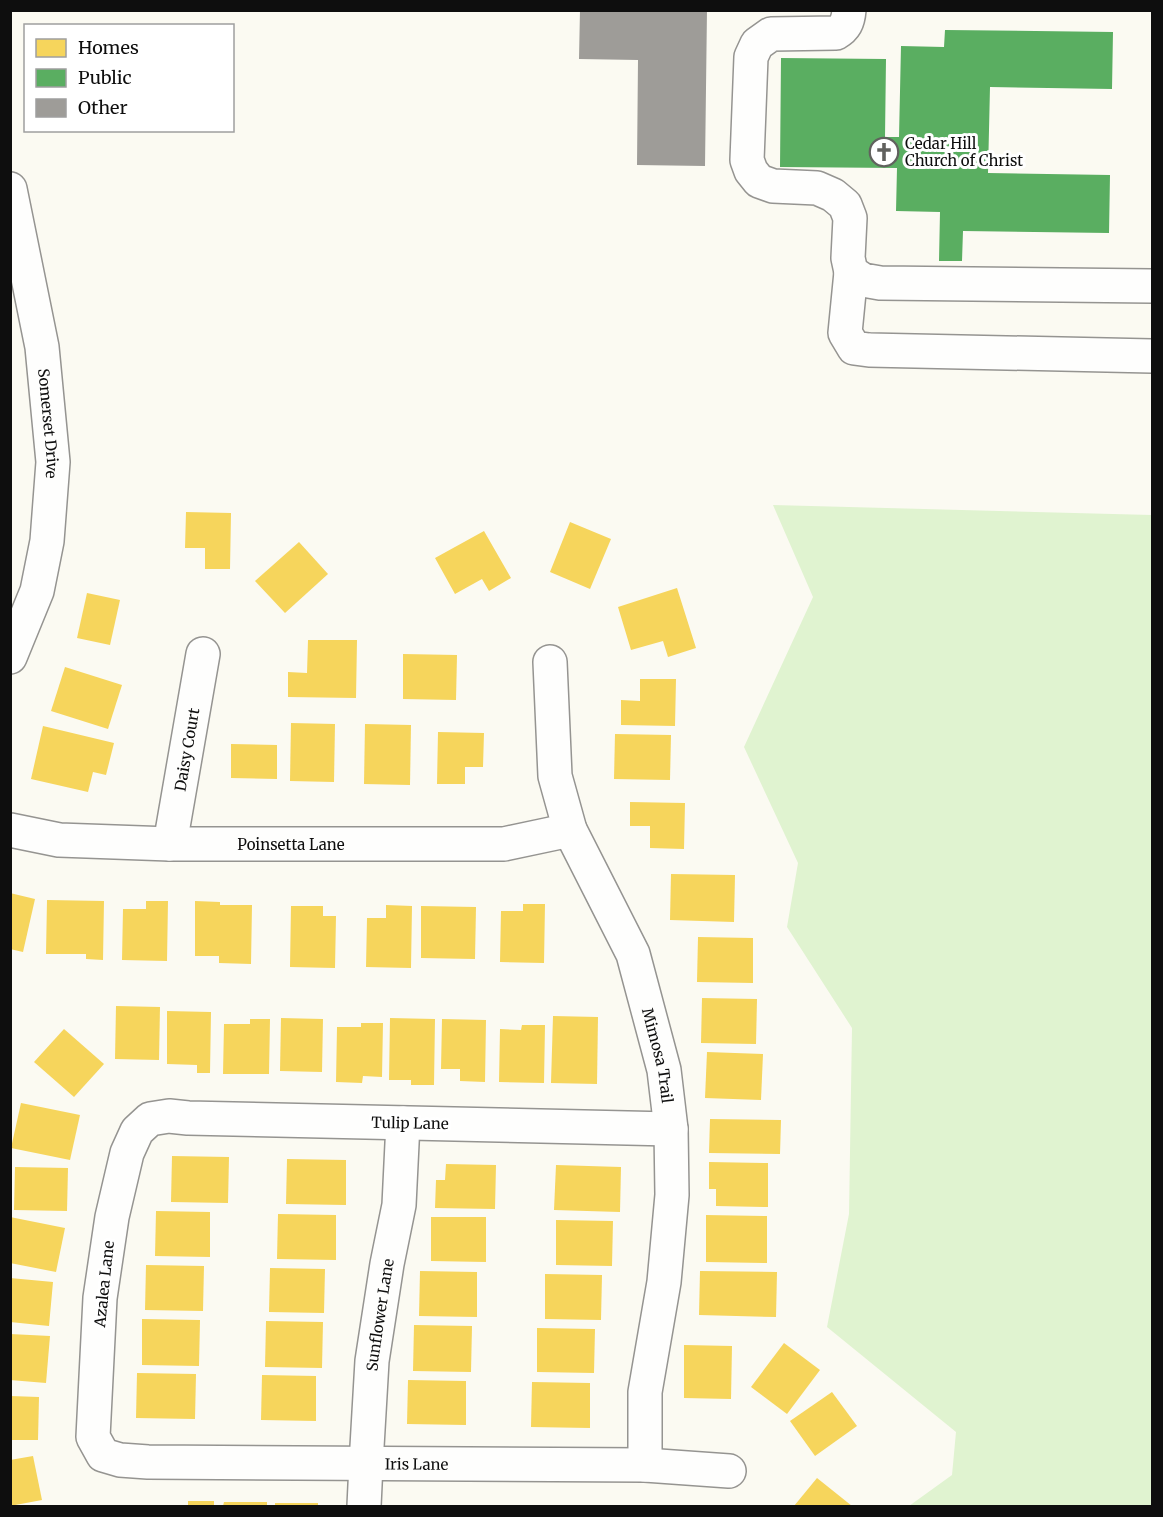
<svg xmlns="http://www.w3.org/2000/svg" width="1163" height="1517" font-family="Merriweather,serif">
<style>
.green{fill:#e0f3d0}
.homes{fill:#f6d55c}
.public{fill:#5aae61}
.building{fill:#9e9c98}
.lines{fill:none;stroke-linecap:round;stroke-linejoin:round}
.minor-casing{stroke:#959491;stroke-width:36}
.minor{stroke:#fefefd;stroke-width:33}
.labels{text-anchor:middle;dominant-baseline:central;stroke-width:6;stroke-linejoin:round;paint-order:stroke}
.poi-label{font-size:15px;fill:#0e0e0e;stroke:#fff;text-anchor:start}
.street-label{font-size:15px;fill:#0e0e0e;stroke:#fff}
</style>
<rect width="100%" height="100%" fill="#fbfaf2"/>
<!-- green -->
<path class="green" d="M 773,505 L 1152,515 L 1152,1506 L 909,1506 L 952,1475 L 956,1432 L 827,1327 L 849,1214 L 852,1028 L 787,927 L 798,863 L 744,747 L 813,597 Z"/>
<!-- homes -->
<g class="homes">
<path d="M 186,512 L 231,513 L 230,569 L 205,569 L 205,548 L 185,548 Z"/>
<path d="M 570,522 L 611,539 L 590,589 L 550,572 Z"/>
<path d="M 484,531 L 511,578 L 489,591 L 482,579 L 455,594 L 435,558 Z"/>
<path d="M 299,542 L 328,574 L 285,613 L 255,581 Z"/>
<path d="M 677,588 L 696,648 L 668,657 L 663,641 L 631,650 L 618,607 Z"/>
<path d="M 87,593 L 120,600 L 110,645 L 77,638 Z"/>
<path d="M 308,640 L 357,640 L 356,698 L 288,697 L 288,672 L 307,673 Z"/>
<path d="M 403,654 L 457,655 L 456,700 L 403,699 Z"/>
<path d="M 65,667 L 122,685 L 108,729 L 51,711 Z"/>
<path d="M 640,679 L 676,679 L 675,726 L 621,725 L 621,700 L 640,701 Z"/>
<path d="M 291,723 L 335,724 L 334,782 L 290,781 Z"/>
<path d="M 365,724 L 411,725 L 410,785 L 364,784 Z"/>
<path d="M 43,726 L 114,743 L 106,775 L 93,772 L 88,792 L 31,779 Z"/>
<path d="M 438,732 L 484,733 L 483,767 L 465,767 L 465,784 L 437,784 Z"/>
<path d="M 615,734 L 671,735 L 670,780 L 614,779 Z"/>
<path d="M 231,744 L 277,745 L 277,779 L 231,778 Z"/>
<path d="M 630,802 L 685,803 L 684,849 L 650,848 L 650,826 L 630,826 Z"/>
<path d="M 671,874 L 735,875 L 734,922 L 670,920 Z"/>
<path d="M 10,893 L 35,899 L 23,952 L 10,949 Z"/>
<path d="M 47,900 L 104,901 L 103,960 L 86,959 L 86,954 L 46,954 Z"/>
<path d="M 146,901 L 168,901 L 167,961 L 122,960 L 123,909 L 146,909 Z"/>
<path d="M 195,901 L 220,902 L 220,905 L 252,905 L 251,964 L 219,963 L 219,956 L 195,956 Z"/>
<path d="M 523,904 L 545,904 L 544,963 L 500,962 L 501,911 L 523,911 Z"/>
<path d="M 386,905 L 412,906 L 411,968 L 366,967 L 367,918 L 386,918 Z"/>
<path d="M 291,906 L 323,906 L 323,916 L 336,916 L 335,968 L 290,967 Z"/>
<path d="M 421,906 L 476,907 L 475,959 L 421,958 Z"/>
<path d="M 698,937 L 753,938 L 753,983 L 697,982 Z"/>
<path d="M 702,998 L 757,999 L 756,1044 L 701,1043 Z"/>
<path d="M 116,1006 L 160,1007 L 159,1060 L 115,1059 Z"/>
<path d="M 167,1011 L 211,1012 L 210,1073 L 197,1073 L 197,1065 L 167,1064 Z"/>
<path d="M 553,1016 L 598,1017 L 597,1084 L 551,1083 Z"/>
<path d="M 281,1018 L 323,1019 L 322,1072 L 280,1071 Z"/>
<path d="M 390,1018 L 435,1019 L 434,1085 L 411,1085 L 411,1080 L 389,1080 Z"/>
<path d="M 250,1019 L 270,1019 L 269,1074 L 223,1074 L 224,1024 L 250,1024 Z"/>
<path d="M 442,1019 L 486,1020 L 485,1082 L 460,1081 L 460,1069 L 441,1069 Z"/>
<path d="M 361,1023 L 383,1023 L 382,1077 L 363,1076 L 362,1083 L 336,1082 L 337,1027 L 361,1027 Z"/>
<path d="M 522,1025 L 545,1025 L 544,1083 L 499,1082 L 500,1029 L 521,1030 Z"/>
<path d="M 64,1029 L 104,1064 L 74,1097 L 34,1062 Z"/>
<path d="M 707,1052 L 763,1054 L 761,1100 L 705,1098 Z"/>
<path d="M 21,1103 L 80,1115 L 70,1160 L 11,1148 Z"/>
<path d="M 710,1119 L 781,1120 L 780,1154 L 709,1153 Z"/>
<path d="M 172,1156 L 229,1157 L 228,1203 L 171,1202 Z"/>
<path d="M 287,1159 L 346,1160 L 346,1205 L 286,1204 Z"/>
<path d="M 709,1162 L 768,1163 L 768,1207 L 716,1206 L 716,1189 L 709,1189 Z"/>
<path d="M 446,1164 L 496,1165 L 495,1209 L 435,1208 L 436,1180 L 445,1180 Z"/>
<path d="M 556,1165 L 621,1167 L 620,1212 L 554,1210 Z"/>
<path d="M 15,1167 L 68,1168 L 67,1211 L 14,1210 Z"/>
<path d="M 156,1211 L 210,1212 L 210,1257 L 155,1256 Z"/>
<path d="M 278,1214 L 336,1215 L 336,1260 L 277,1259 Z"/>
<path d="M 706,1215 L 767,1216 L 767,1263 L 706,1262 Z"/>
<path d="M 10,1217 L 65,1228 L 56,1272 L 10,1263 Z"/>
<path d="M 431,1217 L 486,1217 L 486,1262 L 431,1261 Z"/>
<path d="M 556,1220 L 613,1221 L 612,1266 L 556,1265 Z"/>
<path d="M 146,1265 L 204,1266 L 203,1311 L 145,1310 Z"/>
<path d="M 270,1268 L 325,1269 L 324,1313 L 269,1312 Z"/>
<path d="M 420,1271 L 477,1272 L 477,1317 L 419,1316 Z"/>
<path d="M 700,1271 L 777,1272 L 776,1317 L 699,1315 Z"/>
<path d="M 545,1274 L 602,1275 L 601,1320 L 545,1319 Z"/>
<path d="M 10,1278 L 53,1282 L 49,1326 L 10,1322 Z"/>
<path d="M 142,1319 L 200,1320 L 199,1366 L 142,1365 Z"/>
<path d="M 266,1321 L 323,1322 L 322,1368 L 265,1367 Z"/>
<path d="M 414,1325 L 472,1326 L 471,1372 L 413,1371 Z"/>
<path d="M 537,1328 L 595,1329 L 594,1373 L 537,1372 Z"/>
<path d="M 10,1334 L 50,1336 L 46,1383 L 10,1380 Z"/>
<path d="M 784,1343 L 820,1370 L 787,1414 L 751,1387 Z"/>
<path d="M 684,1345 L 732,1346 L 731,1399 L 684,1398 Z"/>
<path d="M 137,1373 L 196,1374 L 195,1419 L 136,1418 Z"/>
<path d="M 262,1375 L 316,1376 L 316,1421 L 261,1420 Z"/>
<path d="M 408,1380 L 466,1381 L 466,1425 L 407,1424 Z"/>
<path d="M 532,1382 L 590,1383 L 590,1428 L 531,1427 Z"/>
<path d="M 832,1392 L 857,1426 L 815,1456 L 790,1421 Z"/>
<path d="M 10,1396 L 39,1397 L 38,1440 L 10,1440 Z"/>
<path d="M 33,1456 L 42,1500 L 10,1506 L 10,1460 Z"/>
<path d="M 817,1478 L 852,1506 L 794,1506 Z"/>
<rect x="188" y="1501" width="26" height="5"/>
<path d="M 224,1502 L 267,1502 L 267,1506 L 223,1506 Z"/>
<rect x="275" y="1503" width="43" height="3"/>
</g>
<!-- public -->
<path class="public" d="M 945,30 L 1113,32 L 1112,89 L 990,87 L 988,173 L 1110,175 L 1109,233 L 963,231 L 962,261 L 939,261 L 940,212 L 896,211 L 897,168 L 780,167 L 781,58 L 886,59 L 885,137 L 899,137 L 901,46 L 944,47 Z"/>
<!-- building -->
<path class="building" d="M 580,10 L 707,10 L 705,166 L 637,165 L 638,60 L 579,59 Z"/>
<g class="lines">
<!-- minor casing -->
<g class="minor-casing">
<g id="minor">
<path d="M 849,10 C 848,22 845,28 836,33 L 771,34 L 757,44 L 751,57 L 747,160 L 751,171 L 759,181 L 773,186 L 817,188 L 833,195 L 845,205 L 850,218 L 848,258 L 851,272 L 863,280 L 880,283 L 1152,286"/>
<path id="s1" d="M 10,189 L 42,347 L 53,462 L 47,541 L 37,591 L 10,657"/>
<path d="M 851,272 L 845,333 L 854,348 L 869,350 L 1152,356"/>
<path id="s2" d="M 550,662 L 555,776 L 570,830 L 633,954 L 664,1070 L 671,1129 L 672,1195 L 664,1282 L 645,1392 L 645,1465"/>
<path id="s3" d="M 10,830 L 59,840 L 170,844 L 504,844 L 570,830"/>
<path id="s4" d="M 170,844 L 203,654"/>
<path id="s5" d="M 671,1129 L 188,1118 L 169,1116 L 150,1119 L 137,1131 L 127,1153 L 112,1217 L 100,1298 L 93,1437 L 103,1455 L 120,1460 L 148,1462 L 645,1465 L 729,1471"/>
<path id="s6" d="M 364,1506 L 366,1464 L 372,1361 L 387,1264 L 399,1205 L 403,1123"/>
</g>
</g>
<!-- minor -->
<use href="#minor" class="minor"/>
</g>
<!-- icons -->
<defs>
<g id="church-ring" transform="scale(1.5)"><circle r="9.5" fill="#fff" stroke="#61615e" stroke-width="1.5"/><path d="M-1.2-6h2.4v3.5h3.3v2.4h-3.3V6h-2.4V-.1h-3.3v-2.4h3.3Z" fill="#61615e"/></g>
</defs>
<g fill-rule="evenodd">
<use href="#church-ring" x="884" y="152"/>
</g>
<g class="labels">
<!-- poi labels -->
<g class="poi-label">
<text x="905" y="143">Cedar Hill<tspan x="905" dy="17">Church of Christ</tspan></text>
</g>
<!-- street labels -->
<g class="street-label">
<text stroke="none"><textPath href="#s1" startOffset="238">Somerset Drive</textPath></text>
<text stroke="none"><textPath href="#s4" startOffset="96">Daisy Court</textPath></text>
<text stroke="none"><textPath href="#s3" startOffset="282">Poinsetta Lane</textPath></text>
<text stroke="none"><textPath href="#s2" startOffset="414">Mimosa Trail</textPath></text>
<text transform="translate(410 1123) rotate(1)">Tulip Lane</text>
<text transform="translate(104 1284) rotate(-84)">Azalea Lane</text>
<text stroke="none"><textPath href="#s6" startOffset="192">Sunflower Lane</textPath></text>
<text stroke="none"><textPath href="#s5" startOffset="1185">Iris Lane</textPath></text>
</g>
</g>
<!-- border -->
<rect width="1163" height="1517" fill="none" stroke="#0e0e0e" stroke-width="24"/>
<!-- legend -->
<rect x="24" y="24" width="210" height="108" fill="#ffffff" stroke="#9f9f9f" stroke-width="1.5"/>
<rect x="36" y="39" width="30" height="18" fill="#f6d55c" stroke="#9f9f9f" stroke-width="1.5"/>
<text x="78" y="54" font-size="18" fill="#0e0e0e">Homes</text>
<rect x="36" y="69" width="30" height="18" fill="#5aae61" stroke="#9f9f9f" stroke-width="1.5"/>
<text x="78" y="84" font-size="18" fill="#0e0e0e">Public</text>
<rect x="36" y="99" width="30" height="18" fill="#9e9c98" stroke="#9f9f9f" stroke-width="1.5"/>
<text x="78" y="114" font-size="18" fill="#0e0e0e">Other</text>
</svg>
